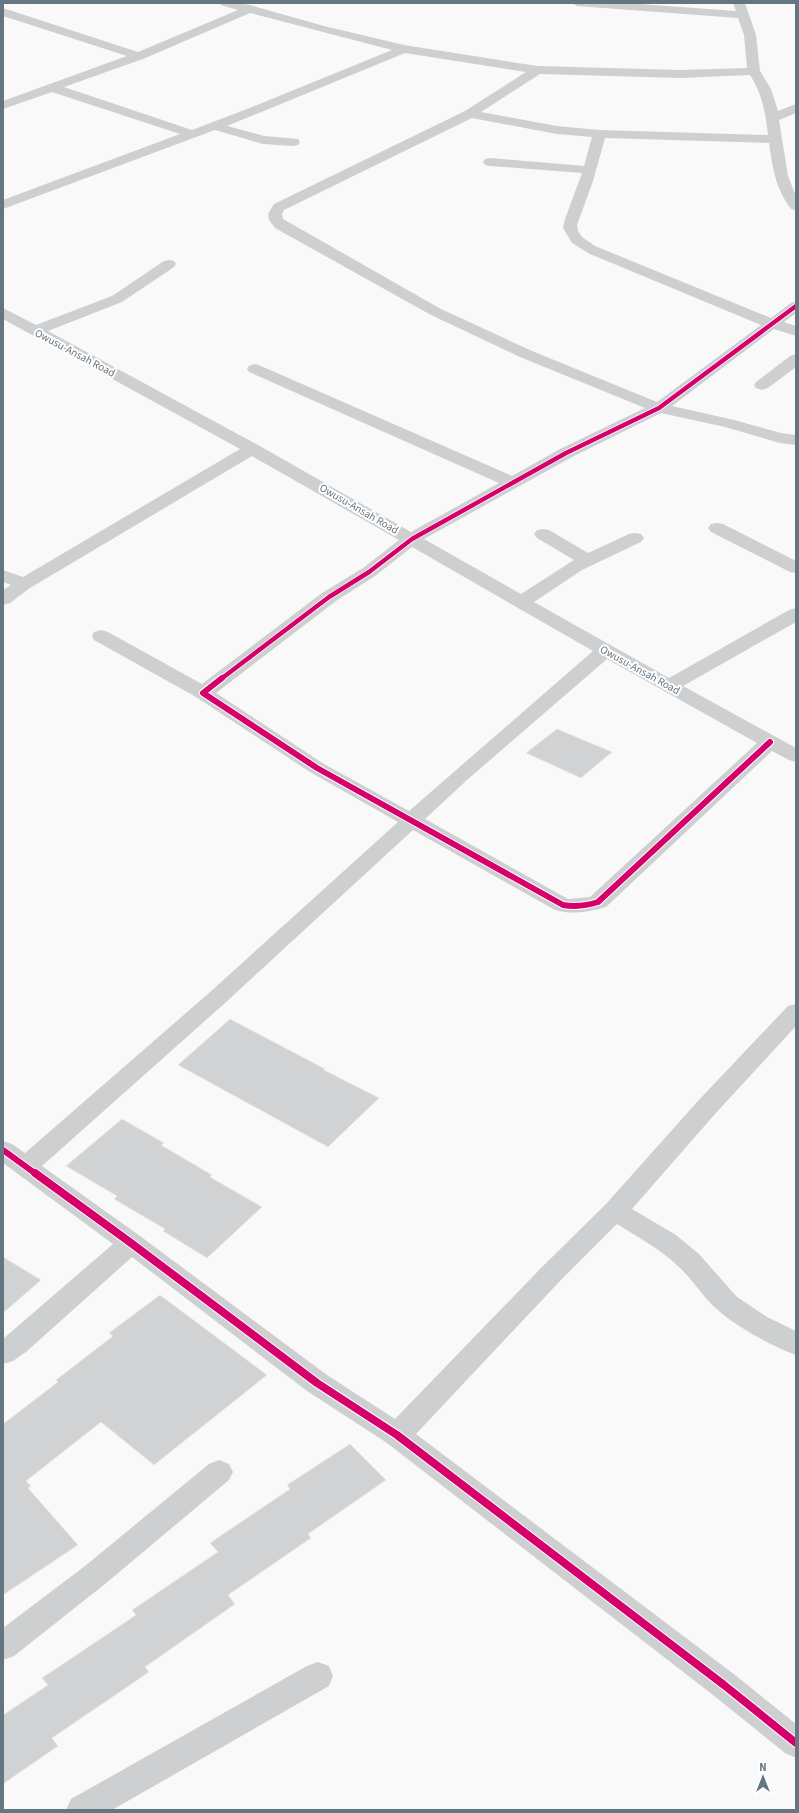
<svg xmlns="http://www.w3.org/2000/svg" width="799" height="1813" font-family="'Source Sans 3',sans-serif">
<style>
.building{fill:#d0d2d3;stroke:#e8e8e8}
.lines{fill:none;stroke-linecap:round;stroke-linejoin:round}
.minor{fill:#cecfd0;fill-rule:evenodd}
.cycleway-far2-casing{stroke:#fff;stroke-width:6}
.cycleway-far1-casing{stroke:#fff;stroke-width:8}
.cycleway-casing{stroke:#fff;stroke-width:10}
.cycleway-far2{stroke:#d6006c;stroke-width:4.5}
.cycleway-far1{stroke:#d6006c;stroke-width:6}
.cycleway{stroke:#d6006c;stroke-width:8}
.labels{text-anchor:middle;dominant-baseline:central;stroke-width:4;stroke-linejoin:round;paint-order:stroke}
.street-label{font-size:11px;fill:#657683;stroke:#fff}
</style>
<rect width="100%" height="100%" fill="#f9f9f9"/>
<!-- building -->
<g class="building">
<path d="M 557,729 L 612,752 L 581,778 L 526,753 Z"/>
<path d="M 230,1019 L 325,1069 L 324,1070 L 379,1098 L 328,1147 L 178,1065 Z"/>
<path d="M 122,1119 L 164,1143 L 161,1145 L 212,1175 L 210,1177 L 262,1207 L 207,1258 L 163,1231 L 165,1229 L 114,1199 L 117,1196 L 66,1166 Z"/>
<path d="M 3,1257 L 41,1280 L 3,1313 Z"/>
<path d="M 160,1295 L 267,1375 L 154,1465 L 101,1422 L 26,1481 L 31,1486 L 28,1488 L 78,1545 L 3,1595 L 3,1424 L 58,1382 L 56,1380 L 113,1336 L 109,1333 Z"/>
<path d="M 350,1444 L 386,1480 L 308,1534 L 311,1538 L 228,1595 L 235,1604 L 145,1667 L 149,1672 L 52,1738 L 58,1746 L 3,1784 L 3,1715 L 48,1685 L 42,1678 L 136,1615 L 132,1610 L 218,1552 L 210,1543 L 290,1489 L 287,1485 Z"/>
</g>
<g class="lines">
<!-- minor -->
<g class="minor">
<path d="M 219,3 L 238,3 L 250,5 L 324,26 L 404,45 L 537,66 L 680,70 L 747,68 L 744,35 L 738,18 L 577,6 L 571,3 L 626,3 L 736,11 L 733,3 L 745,3 L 756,35 L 760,71 L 771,89 L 778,111 L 796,104 L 796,113 L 779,120 L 788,176 L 796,196 L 796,210 L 791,209 C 775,187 773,169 769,143 L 605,138 L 593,181 L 577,225 L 578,231 L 582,237 L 595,246 L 771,318 L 791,303 L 796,301 L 796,313 L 784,322 L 796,326 L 796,336 L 774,329 L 672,406 L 734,420 L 781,433 L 796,435 L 796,445 L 780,443 L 725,427 L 661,413 L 572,457 L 424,539 L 521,594 L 574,560 L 537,538 L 534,534 L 537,530 L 543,529 L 549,530 L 588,553 L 629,534 L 635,533 L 641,534 L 644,538 L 641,542 L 582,570 L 534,602 L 669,678 L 789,610 L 796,608 L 796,622 L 683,686 L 796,748 L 796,762 L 789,760 L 772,751 L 606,907 C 588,912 573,915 555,910 L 413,830 L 225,1003 L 42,1166 L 140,1236 L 327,1375 L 395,1419 L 541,1268 L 606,1204 L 697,1102 L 788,1006 L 796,1004 L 796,1026 L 715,1114 L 632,1209 L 676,1235 L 699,1254 L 737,1297 L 767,1317 L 796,1331 L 796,1355 C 773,1347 737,1327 719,1311 C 704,1299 694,1281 680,1268 C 662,1250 639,1238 617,1224 L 559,1282 L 416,1434 L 735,1675 L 796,1724 L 796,1758 L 785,1753 L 713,1695 L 387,1443 L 307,1391 L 132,1257 L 26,1352 L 13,1361 L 3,1364 L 3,1339 L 113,1244 L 3,1163 L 3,1141 L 12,1144 L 25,1153 L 209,993 L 398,822 L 310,772 L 196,697 L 94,640 L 92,636 L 94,632 L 101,630 L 108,632 L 202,684 L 322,593 L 363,568 L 399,540 L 252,456 L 30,588 L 10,603 L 3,605 L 3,590 L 11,585 L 3,582 L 3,570 L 23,577 L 240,449 L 3,319 L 3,308 L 36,325 L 112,296 L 164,261 L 169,260 L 174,261 L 176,264 L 174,267 L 122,302 L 48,331 L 258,445 L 411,532 L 499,483 L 249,372 L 247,369 L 249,366 L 255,364 L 261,366 L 512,476 L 560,449 L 645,408 L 520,357 L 431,315 L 275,228 L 269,220 L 268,214 L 274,204 L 465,111 L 526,72 L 405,53 L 227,126 L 264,136 L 298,139 L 300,142 L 298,145 L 293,146 L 263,144 L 215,130 L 3,209 L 3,200 L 180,134 L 52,92 L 3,109 L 3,101 L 127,56 L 3,16 L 3,8 L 138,52 L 238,10 L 221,5 ZM 250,13 L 392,50 L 247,109 L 192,130 L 64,87 L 143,59 ZM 540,74 L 680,78 L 750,75 C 763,96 765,111 768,135 L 599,130 L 557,126 L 481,112 ZM 472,118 L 557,134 L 592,137 L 584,166 L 490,158 L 485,159 L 483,162 L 485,165 L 490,166 L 582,173 L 565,219 L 563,228 L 572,243 L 590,254 L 761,325 L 657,402 L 532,351 L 441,309 L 283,219 L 282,214 L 284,210 ZM 412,547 L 593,651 L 409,811 L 324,764 L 216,693 L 336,601 L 375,576 ZM 607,659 L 757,743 L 590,897 L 568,899 L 425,819 L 467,780 Z"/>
<path d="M 796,354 L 796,367 L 768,388 L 762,390 L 756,388 L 754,385 L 756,382 L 790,356 Z"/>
<path d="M 717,523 L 723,524 L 796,561 L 796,573 L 790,572 L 711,532 L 708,528 L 711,524 Z"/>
<path d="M 219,1460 L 229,1464 L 233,1472 L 229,1480 L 105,1584 L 14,1656 L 3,1660 L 3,1628 L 85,1566 L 209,1464 Z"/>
<path d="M 318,1662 L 329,1666 L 333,1676 L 329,1686 L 112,1810 L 66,1810 L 71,1799 L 307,1666 Z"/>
</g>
<!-- cycleway-far2 casing -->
<g class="cycleway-far2-casing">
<path id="cycleway-far2" d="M 221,679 L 329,597 L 369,572 L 412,539 L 566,453 L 659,408 L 796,306"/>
</g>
<!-- cycleway-far1 casing -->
<g class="cycleway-far1-casing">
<g id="cycleway-far1">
<path d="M 222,678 L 203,693 L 317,768 L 563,905 C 575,907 586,906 598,902 L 770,742"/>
<path d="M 3,1150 L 36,1174"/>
</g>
</g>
<!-- cycleway casing -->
<g class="cycleway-casing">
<path id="cycleway" d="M 35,1173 L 131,1243 L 317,1383 L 397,1435 L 724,1685 L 796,1743"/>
</g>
<!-- cycleway-far2 -->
<use href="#cycleway-far2" class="cycleway-far2"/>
<!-- cycleway-far1 -->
<use href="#cycleway-far1" class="cycleway-far1"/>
<!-- cycleway -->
<use href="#cycleway" class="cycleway"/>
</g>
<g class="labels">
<!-- street labels -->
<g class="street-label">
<text transform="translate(75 353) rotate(28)">Owusu-Ansah Road</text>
<text transform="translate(359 509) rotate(30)">Owusu-Ansah Road</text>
<text transform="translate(640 670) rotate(29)">Owusu-Ansah Road</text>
</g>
</g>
<!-- border -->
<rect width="799" height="1813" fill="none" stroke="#657683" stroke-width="8"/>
<!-- north arrow -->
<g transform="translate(763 1777)" stroke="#ffffff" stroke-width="3" paint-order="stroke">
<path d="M0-3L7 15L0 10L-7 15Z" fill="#657683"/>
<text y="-6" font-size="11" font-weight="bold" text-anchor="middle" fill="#657683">N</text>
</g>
</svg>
